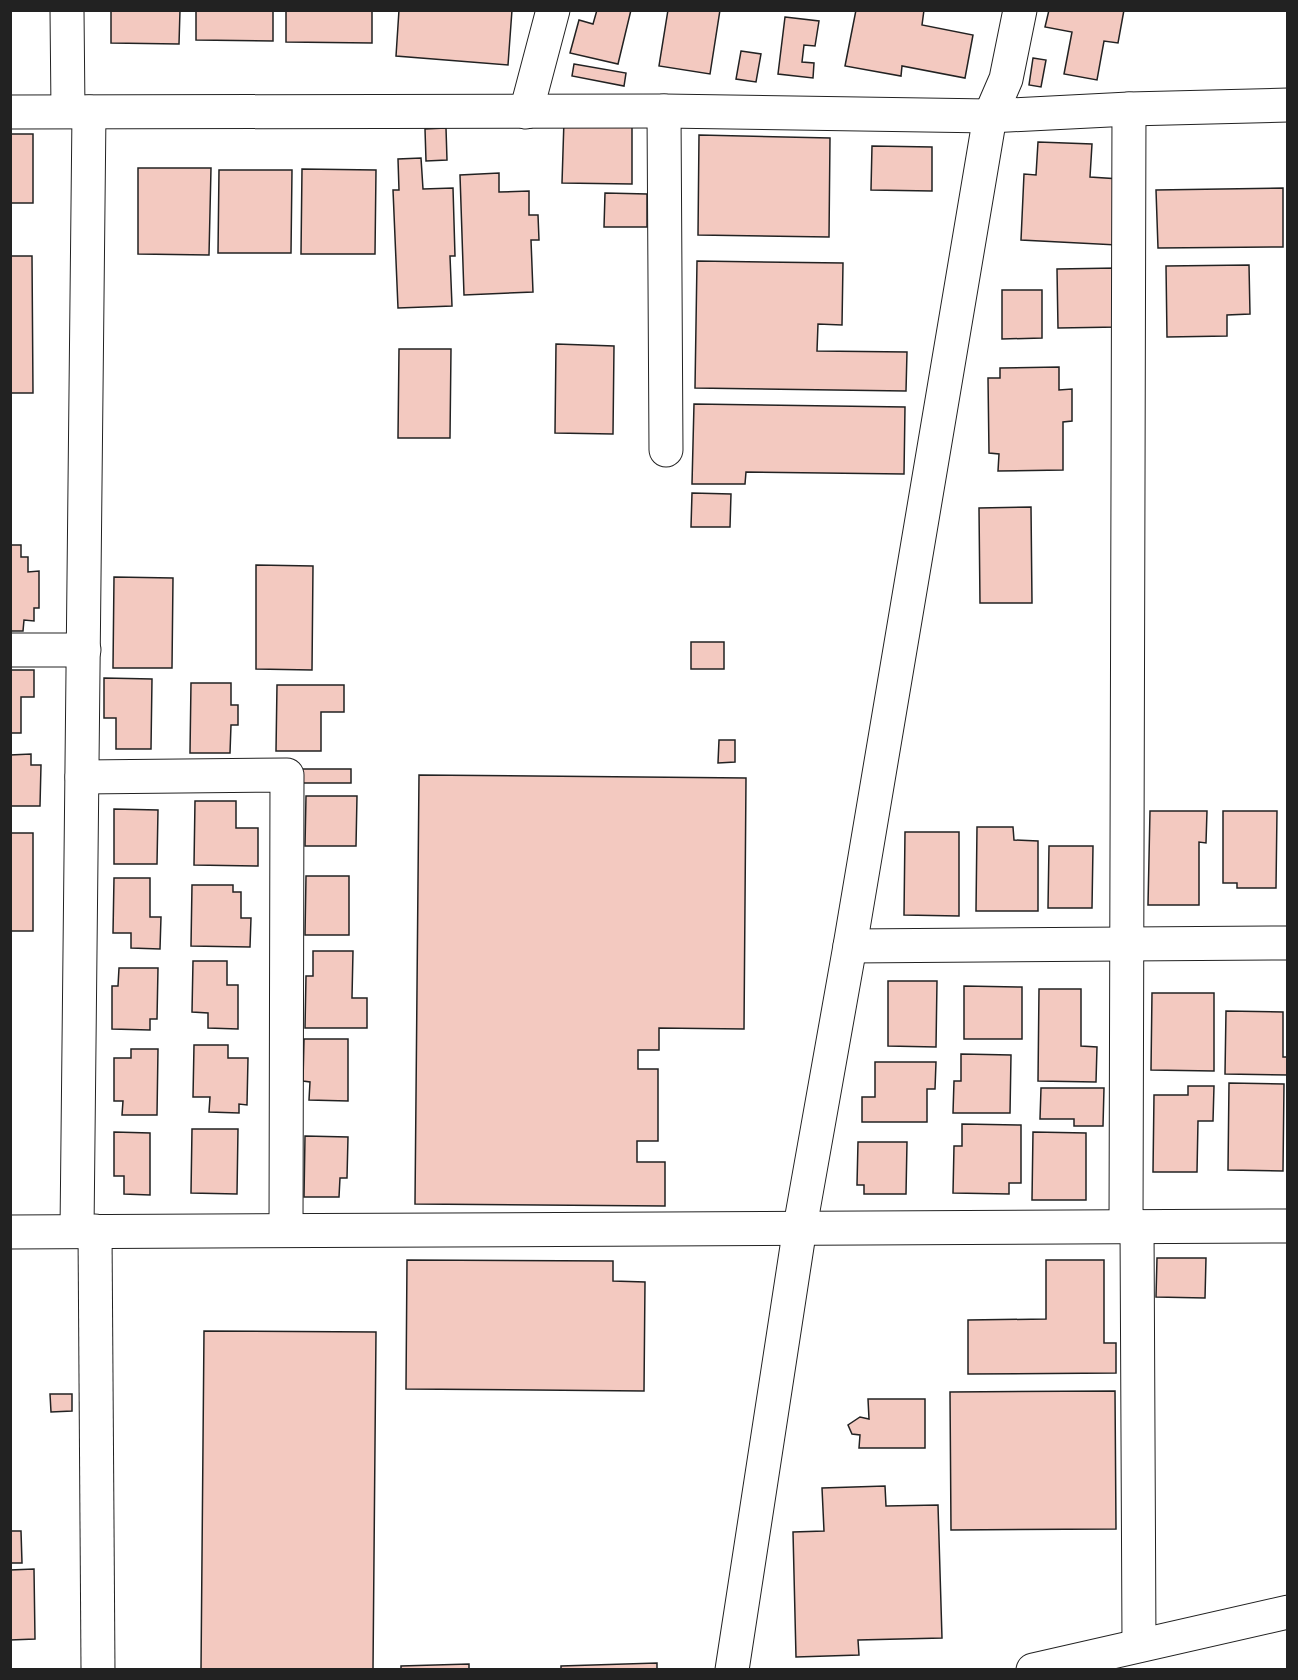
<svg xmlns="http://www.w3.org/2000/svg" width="1298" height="1680" font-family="Lora,serif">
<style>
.building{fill:#f3c9c0;stroke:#222;stroke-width:1.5}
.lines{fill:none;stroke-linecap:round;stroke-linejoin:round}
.street-casing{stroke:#222;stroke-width:35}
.secondary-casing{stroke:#222;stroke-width:35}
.street{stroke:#fff;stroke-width:33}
.secondary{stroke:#fff;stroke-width:33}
</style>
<rect width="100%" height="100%" fill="#fff"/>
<!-- building -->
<g class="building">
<path d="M 111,10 L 180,10 L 179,44 L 111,43 Z"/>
<path d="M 196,10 L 273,10 L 273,41 L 196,40 Z"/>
<path d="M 286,10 L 372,10 L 372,43 L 286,42 Z"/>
<path d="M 399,10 L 512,10 L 508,65 L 396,56 Z"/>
<path d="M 597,10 L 631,10 L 618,64 L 570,53 L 579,20 L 593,24 Z"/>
<path d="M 668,10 L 720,10 L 710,74 L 659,66 Z"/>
<path d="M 856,10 L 924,10 L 922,25 L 973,35 L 965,78 L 902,66 L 901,76 L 845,66 Z"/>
<path d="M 1049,10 L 1124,10 L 1118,43 L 1104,41 L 1097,80 L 1064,74 L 1072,32 L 1045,27 Z"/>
<path d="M 785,17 L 819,21 L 815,46 L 804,45 L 802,62 L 814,63 L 813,78 L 778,74 Z"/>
<path d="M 741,51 L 761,54 L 756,82 L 736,79 Z"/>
<path d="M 1033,58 L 1046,60 L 1041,87 L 1029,85 Z"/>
<path d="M 574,64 L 626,73 L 624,86 L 572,76 Z"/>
<path d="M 564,120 L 632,121 L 632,184 L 562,183 Z"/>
<path d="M 446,128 L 447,160 L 426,161 L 425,129 Z"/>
<rect x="10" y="134" width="23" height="69"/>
<path d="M 699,135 L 830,138 L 829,237 L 698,235 Z"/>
<path d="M 1038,142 L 1092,144 L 1090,177 L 1120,179 L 1117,245 L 1021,240 L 1024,174 L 1036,175 Z"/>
<path d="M 872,146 L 932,147 L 932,191 L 871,190 Z"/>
<path d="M 421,158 L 423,189 L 453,188 L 455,256 L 450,256 L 452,306 L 398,308 L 393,190 L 399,190 L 398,159 Z"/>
<path d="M 138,168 L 211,168 L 209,255 L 138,254 Z"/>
<path d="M 302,169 L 376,170 L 375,254 L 301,254 Z"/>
<path d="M 219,170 L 292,170 L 291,253 L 218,253 Z"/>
<path d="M 499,173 L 499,192 L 529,191 L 529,215 L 538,215 L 539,240 L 531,240 L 533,292 L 464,295 L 460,175 Z"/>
<path d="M 1283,188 L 1283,247 L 1158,248 L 1156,190 Z"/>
<path d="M 605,193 L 647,194 L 647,227 L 604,227 Z"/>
<path d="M 10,256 L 32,256 L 33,393 L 10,393 Z"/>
<path d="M 697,261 L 843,263 L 842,325 L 818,324 L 817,351 L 907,352 L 906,391 L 695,388 Z"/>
<path d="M 1249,265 L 1250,314 L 1227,315 L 1227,336 L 1167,337 L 1166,266 Z"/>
<path d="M 1117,268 L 1118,327 L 1058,328 L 1057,269 Z"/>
<path d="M 1002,290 L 1042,290 L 1042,338 L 1002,339 Z"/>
<path d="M 556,344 L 614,346 L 613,434 L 555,433 Z"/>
<path d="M 399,349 L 451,349 L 450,438 L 398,438 Z"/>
<path d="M 1059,367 L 1059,390 L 1072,389 L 1072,421 L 1063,422 L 1063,470 L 998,471 L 999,454 L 989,453 L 988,378 L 1000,378 L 1000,368 Z"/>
<path d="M 694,404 L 905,407 L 904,474 L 746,472 L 745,484 L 692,484 Z"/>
<path d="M 692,493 L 731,494 L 730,527 L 691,527 Z"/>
<path d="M 1031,507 L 1032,603 L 980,603 L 979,508 Z"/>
<path d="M 10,545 L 21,545 L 21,557 L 28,557 L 28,572 L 39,571 L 39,608 L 34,608 L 34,621 L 24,620 L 23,631 L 10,631 Z"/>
<path d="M 256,565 L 313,566 L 312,670 L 256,669 Z"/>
<path d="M 114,577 L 173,578 L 172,668 L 113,668 Z"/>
<rect x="691" y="642" width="33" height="27"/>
<path d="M 10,670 L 34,670 L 34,697 L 21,697 L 21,733 L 10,733 Z"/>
<path d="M 104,678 L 152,679 L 151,749 L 116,749 L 116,718 L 104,718 Z"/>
<path d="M 191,683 L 231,683 L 231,705 L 238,705 L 238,725 L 231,725 L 230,753 L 190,753 Z"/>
<path d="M 277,685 L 344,685 L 344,712 L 321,712 L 321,751 L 276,751 Z"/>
<path d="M 719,740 L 735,740 L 735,762 L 718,763 Z"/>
<path d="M 31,754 L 31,765 L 41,765 L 40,806 L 10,806 L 10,755 Z"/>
<rect x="301" y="769" width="50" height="14"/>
<path d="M 419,775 L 746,778 L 744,1029 L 659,1028 L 659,1050 L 638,1050 L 638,1069 L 658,1069 L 658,1141 L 637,1141 L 637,1162 L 665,1162 L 665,1206 L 415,1204 Z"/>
<path d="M 306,796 L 357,796 L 356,846 L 305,846 Z"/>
<path d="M 195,801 L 236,801 L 236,828 L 258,828 L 258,866 L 194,865 Z"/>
<path d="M 114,809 L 158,810 L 157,864 L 114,864 Z"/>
<path d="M 1150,811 L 1207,811 L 1206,843 L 1199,842 L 1199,905 L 1148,905 Z"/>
<path d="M 1223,811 L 1277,811 L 1276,888 L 1237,888 L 1237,883 L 1223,883 Z"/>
<path d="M 977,827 L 1013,827 L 1014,840 L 1038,841 L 1038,911 L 976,911 Z"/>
<path d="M 905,832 L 959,832 L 959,916 L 904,915 Z"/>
<rect x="10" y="833" width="23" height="98"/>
<path d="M 1049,846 L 1093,846 L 1092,908 L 1048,908 Z"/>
<path d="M 306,876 L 349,876 L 349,935 L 305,935 Z"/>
<path d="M 114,878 L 150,878 L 150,917 L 161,917 L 160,949 L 131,948 L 131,933 L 113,933 Z"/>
<path d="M 192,885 L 233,885 L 233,892 L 241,892 L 241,918 L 251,918 L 250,947 L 191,946 Z"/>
<path d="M 313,951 L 353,951 L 352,998 L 367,998 L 367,1028 L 305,1028 L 306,976 L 313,976 Z"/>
<path d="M 193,961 L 227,961 L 227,985 L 238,985 L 238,1029 L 208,1028 L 208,1013 L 192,1012 Z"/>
<path d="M 119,968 L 158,968 L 157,1019 L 150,1019 L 150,1030 L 112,1029 L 112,986 L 118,986 Z"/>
<path d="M 888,981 L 937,981 L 936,1047 L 888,1046 Z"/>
<path d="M 964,986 L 1022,987 L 1022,1039 L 964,1039 Z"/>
<path d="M 1039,989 L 1081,989 L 1081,1046 L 1097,1047 L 1096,1082 L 1038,1081 Z"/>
<path d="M 1152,993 L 1214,993 L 1214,1071 L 1151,1070 Z"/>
<path d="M 1226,1011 L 1283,1012 L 1283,1057 L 1288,1057 L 1288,1075 L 1225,1074 Z"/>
<path d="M 304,1039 L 348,1039 L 348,1101 L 309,1100 L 310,1082 L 303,1081 Z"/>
<path d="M 194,1045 L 228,1045 L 228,1058 L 248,1058 L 247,1105 L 239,1104 L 239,1113 L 209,1112 L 210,1097 L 193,1097 Z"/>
<path d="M 131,1049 L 158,1049 L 157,1115 L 122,1115 L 123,1101 L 114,1101 L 114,1058 L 131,1058 Z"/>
<path d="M 961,1054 L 1011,1055 L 1010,1113 L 953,1113 L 954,1081 L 961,1081 Z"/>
<path d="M 875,1062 L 936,1062 L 935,1089 L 927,1089 L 927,1122 L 862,1122 L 862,1097 L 875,1097 Z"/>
<path d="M 1229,1083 L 1284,1084 L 1283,1171 L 1228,1170 Z"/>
<path d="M 1188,1086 L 1214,1086 L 1213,1121 L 1198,1121 L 1197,1172 L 1153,1172 L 1154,1095 L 1188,1095 Z"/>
<path d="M 1041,1088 L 1104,1088 L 1103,1126 L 1074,1126 L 1074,1119 L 1040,1119 Z"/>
<path d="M 962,1124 L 1021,1125 L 1021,1183 L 1009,1183 L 1009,1194 L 953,1193 L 954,1146 L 962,1146 Z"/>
<path d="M 192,1129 L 238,1129 L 237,1194 L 191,1193 Z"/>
<path d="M 114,1132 L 150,1133 L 150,1195 L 124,1194 L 124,1176 L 114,1176 Z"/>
<path d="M 1033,1132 L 1086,1133 L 1086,1200 L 1032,1200 Z"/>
<path d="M 305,1136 L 348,1137 L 347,1178 L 340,1178 L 339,1197 L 304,1197 Z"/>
<path d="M 858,1142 L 907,1142 L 906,1194 L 864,1194 L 864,1185 L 857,1185 Z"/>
<path d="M 1157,1258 L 1206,1258 L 1205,1298 L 1156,1297 Z"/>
<path d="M 407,1260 L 613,1261 L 613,1281 L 645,1282 L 644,1391 L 406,1389 Z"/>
<path d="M 1046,1260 L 1104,1260 L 1104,1343 L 1116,1343 L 1116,1373 L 968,1374 L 968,1320 L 1046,1319 Z"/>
<path d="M 204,1331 L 376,1332 L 373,1670 L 201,1670 Z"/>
<path d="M 1115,1391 L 1116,1529 L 951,1530 L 950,1392 Z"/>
<path d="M 50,1394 L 72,1394 L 72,1411 L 51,1412 Z"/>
<path d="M 868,1399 L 925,1399 L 925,1448 L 859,1448 L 860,1435 L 852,1434 L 848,1425 L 860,1417 L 869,1419 Z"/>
<path d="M 885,1486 L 886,1506 L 938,1505 L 942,1638 L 858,1640 L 859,1655 L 796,1657 L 793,1532 L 824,1531 L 822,1488 Z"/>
<path d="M 10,1531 L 21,1531 L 22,1563 L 10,1563 Z"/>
<path d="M 34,1569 L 35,1639 L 10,1640 L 10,1570 Z"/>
<path d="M 657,1663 L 657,1670 L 561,1670 L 561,1666 Z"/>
<path d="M 469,1664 L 469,1670 L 401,1670 L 401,1666 Z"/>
</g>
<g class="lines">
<!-- street casing -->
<g class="street-casing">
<g id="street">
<path d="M 67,10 L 68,111"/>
<path d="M 664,111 L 666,450"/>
<path d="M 10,112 L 664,111 L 990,116 L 1129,109 L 1288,105"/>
<path d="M 526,112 L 553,10"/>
<path d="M 10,650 L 84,650"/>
<path d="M 82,777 L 287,775 L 286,1230"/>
<path d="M 850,946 L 1288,943"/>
<path d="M 1126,1226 L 1129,109"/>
<path d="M 1137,1226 L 1139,1645"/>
<path d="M 77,1231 L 89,112"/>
<path d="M 95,1231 L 98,1670"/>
<path d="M 10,1232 L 1288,1226"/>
<path d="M 1033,1670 L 1288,1612"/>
</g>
</g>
<!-- secondary casing -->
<g class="secondary-casing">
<path id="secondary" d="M 732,1670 L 800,1227 L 850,946 L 990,116 L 1006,79 L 1020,10"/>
</g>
<!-- street -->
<use href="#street" class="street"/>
<!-- secondary -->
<use href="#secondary" class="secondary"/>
</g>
<!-- border -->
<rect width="1298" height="1680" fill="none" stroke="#222222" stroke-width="24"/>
</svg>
